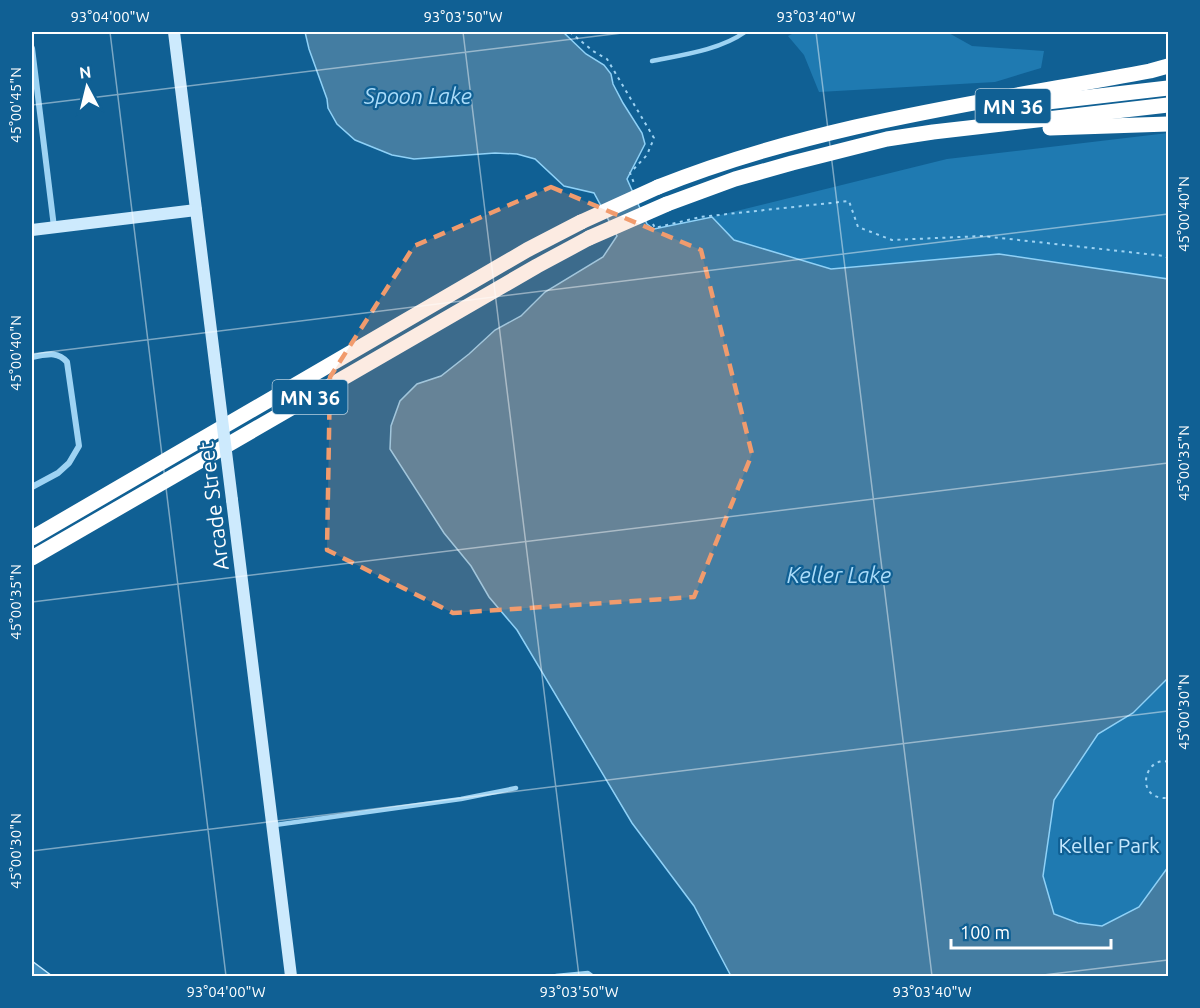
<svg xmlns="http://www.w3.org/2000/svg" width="1200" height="1008" font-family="Ubuntu,sans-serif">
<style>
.green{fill:#1f7ab1}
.water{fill:#447da2;stroke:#8fd1f7;stroke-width:1.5}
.building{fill:#3e8cbe;stroke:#c5e8fe;stroke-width:1.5}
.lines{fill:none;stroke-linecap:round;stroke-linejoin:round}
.path{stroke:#9ed3f3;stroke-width:2;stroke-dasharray:3 4.5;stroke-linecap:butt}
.lane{stroke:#9ed3f3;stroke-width:4.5}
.street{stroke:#9ed3f3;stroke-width:6}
.secondary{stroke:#cdeafd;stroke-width:12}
.highway{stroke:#fff;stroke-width:15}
.secondary-bridge{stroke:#cdeafd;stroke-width:12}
.highway-bridge{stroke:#fff;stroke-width:15}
.marked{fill:#f19b6d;fill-opacity:0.2;stroke:#f19b6d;stroke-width:4.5;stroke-dasharray:12 8;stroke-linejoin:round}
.ticks{fill:none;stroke:#fff;stroke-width:1.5;stroke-opacity:0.45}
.labels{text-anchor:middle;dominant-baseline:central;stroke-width:4.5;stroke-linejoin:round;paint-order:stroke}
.shield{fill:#106094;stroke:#b7cfdf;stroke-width:1.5}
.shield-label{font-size:20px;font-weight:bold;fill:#fff}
.street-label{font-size:21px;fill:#fff;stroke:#106094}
.park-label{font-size:21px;fill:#c5e8fe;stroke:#106094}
.water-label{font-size:22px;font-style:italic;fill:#aadcfa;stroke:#106094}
.neatline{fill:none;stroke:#fff;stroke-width:2}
.ticks-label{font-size:15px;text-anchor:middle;fill:#fff}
</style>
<rect width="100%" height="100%" fill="#106094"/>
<!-- green -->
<g class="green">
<path d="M 796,32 L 947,32 L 972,46 L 1044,51 L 1041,68 L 995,82 L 819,92 L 804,55 L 788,36 Z"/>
<path d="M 1168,133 L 1168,279 L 999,254 L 831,269 L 734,240 L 712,217 L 947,159 Z"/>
<path d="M 1168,678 L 1168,867 L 1139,907 L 1102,926 L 1078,923 L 1054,914 L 1043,876 L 1054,800 L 1098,734 L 1133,713 Z"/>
</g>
<!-- water -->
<path class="water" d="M 305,32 L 563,32 L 586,54 L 604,65 L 611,74 L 613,84 L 623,103 L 642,133 L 645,144 L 627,179 L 647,224 L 654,229 L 712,217 L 734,240 L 831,269 L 999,254 L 1168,279 L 1168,678 L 1133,713 L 1098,734 L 1054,800 L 1043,876 L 1054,914 L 1078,923 L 1102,926 L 1139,907 L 1168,867 L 1168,976 L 731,976 L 694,906 L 632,823 L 517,630 L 489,597 L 471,566 L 444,533 L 390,449 L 391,426 L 400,401 L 417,384 L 441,376 L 469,354 L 495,330 L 521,316 L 545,292 L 603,257 L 617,236 L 594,193 L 564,186 L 535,159 L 517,154 L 495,153 L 414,159 L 392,155 L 355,140 L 337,124 L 328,108 L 327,99 L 309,49 Z"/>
<!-- building -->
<path class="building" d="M 32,961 L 52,976 L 32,976 Z"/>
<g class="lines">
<!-- path -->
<g class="path">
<path d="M 570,32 L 593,51 L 607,59 L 654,138 L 647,155 L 630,173 L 634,183"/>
<path d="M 653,224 L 655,228 L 700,217 L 849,201 L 858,227 L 892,240 L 982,236 L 1165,256 L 1168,258"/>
<path d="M 1168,762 C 1145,755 1133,800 1168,798"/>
</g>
<!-- lane -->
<g class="lane">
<path d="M 652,61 C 682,55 720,50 745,32"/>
<path d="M 275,825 L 461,799 L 516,788"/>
<path d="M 556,976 L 588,973 L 592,976"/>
</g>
<!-- street -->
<g class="street">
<path d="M 32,48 L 54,227"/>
<path d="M 32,357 C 45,355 57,350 67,362 L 79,446 L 69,463 L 58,473 L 32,487"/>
</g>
<!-- secondary -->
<g class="secondary">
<path d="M 174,32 L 216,371"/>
<path d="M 32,230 L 196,210"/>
<path d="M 232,500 L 291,976"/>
</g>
<!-- highway -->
<g class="highway">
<path d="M 1013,106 L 1168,88"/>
<path d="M 1050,128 L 1168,124"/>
<path d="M 658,187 C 815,124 985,102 1150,71 L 1168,66"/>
<path d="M 667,204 L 735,179 L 792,163 L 887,139 L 933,132 L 1168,105"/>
<path d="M 32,538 L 527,250 L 581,222"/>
<path d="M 32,558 L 537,266 L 589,238"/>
</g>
<!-- secondary-bridge -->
<path class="secondary-bridge" d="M 216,371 L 232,500"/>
<!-- highway-bridge -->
<g class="highway-bridge">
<path d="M 581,222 L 658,187"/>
<path d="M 589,238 L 667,204"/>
</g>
</g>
<!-- marked area -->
<path class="marked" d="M 551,187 L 701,250 L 752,454 L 694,597 L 453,613 L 327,550 L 330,377 L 414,246 Z"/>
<!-- ticks -->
<path class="ticks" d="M 110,32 L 226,976M 463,32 L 579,976M 816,32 L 932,976M 32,105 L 630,32M 32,354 L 1168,214M 32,602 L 1168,463M 32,851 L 1168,711M 1035,976 L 1168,960"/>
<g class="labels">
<!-- shield labels -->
<g class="shield">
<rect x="975.5" y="89" width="75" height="34" rx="4.5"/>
<rect x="272.5" y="380" width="75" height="34" rx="4.5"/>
</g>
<g class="shield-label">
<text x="1013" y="106">MN 36</text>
<text x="310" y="397">MN 36</text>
</g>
<!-- street labels -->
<g class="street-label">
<text transform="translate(213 506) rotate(-97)">Arcade Street</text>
</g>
<!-- park labels -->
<g class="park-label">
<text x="1109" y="845">Keller Park</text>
</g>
<!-- water labels -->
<g class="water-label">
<text x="418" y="95">Spoon Lake</text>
<text x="839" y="574">Keller Lake</text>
</g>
</g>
<!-- border -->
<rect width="1200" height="1008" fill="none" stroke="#106094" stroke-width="66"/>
<!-- north arrow -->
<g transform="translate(87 87) rotate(353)" stroke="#106094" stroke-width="4.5" paint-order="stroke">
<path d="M0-4.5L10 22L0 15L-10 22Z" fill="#ffffff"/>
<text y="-9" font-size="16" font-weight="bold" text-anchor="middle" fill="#ffffff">N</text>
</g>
<!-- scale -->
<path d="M951 939v9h160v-9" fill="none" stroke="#ffffff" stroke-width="3"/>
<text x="960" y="939" font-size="18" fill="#ffffff" stroke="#106094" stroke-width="4.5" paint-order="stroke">100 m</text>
<rect x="33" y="33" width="1134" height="942" class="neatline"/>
<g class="ticks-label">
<text x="110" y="22">93°04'00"W</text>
<text x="463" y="22">93°03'50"W</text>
<text x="816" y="22">93°03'40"W</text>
<text transform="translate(16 105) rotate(-90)" y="5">45°00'45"N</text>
<text transform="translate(1184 214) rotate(-90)" y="5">45°00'40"N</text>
<text transform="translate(16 353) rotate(-90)" y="5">45°00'40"N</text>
<text transform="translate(1184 463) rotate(-90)" y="5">45°00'35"N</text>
<text transform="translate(16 602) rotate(-90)" y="5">45°00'35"N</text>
<text transform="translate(1184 712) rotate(-90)" y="5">45°00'30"N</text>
<text transform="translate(16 851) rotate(-90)" y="5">45°00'30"N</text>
<text x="226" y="997">93°04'00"W</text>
<text x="579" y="997">93°03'50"W</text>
<text x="932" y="997">93°03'40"W</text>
</g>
</svg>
